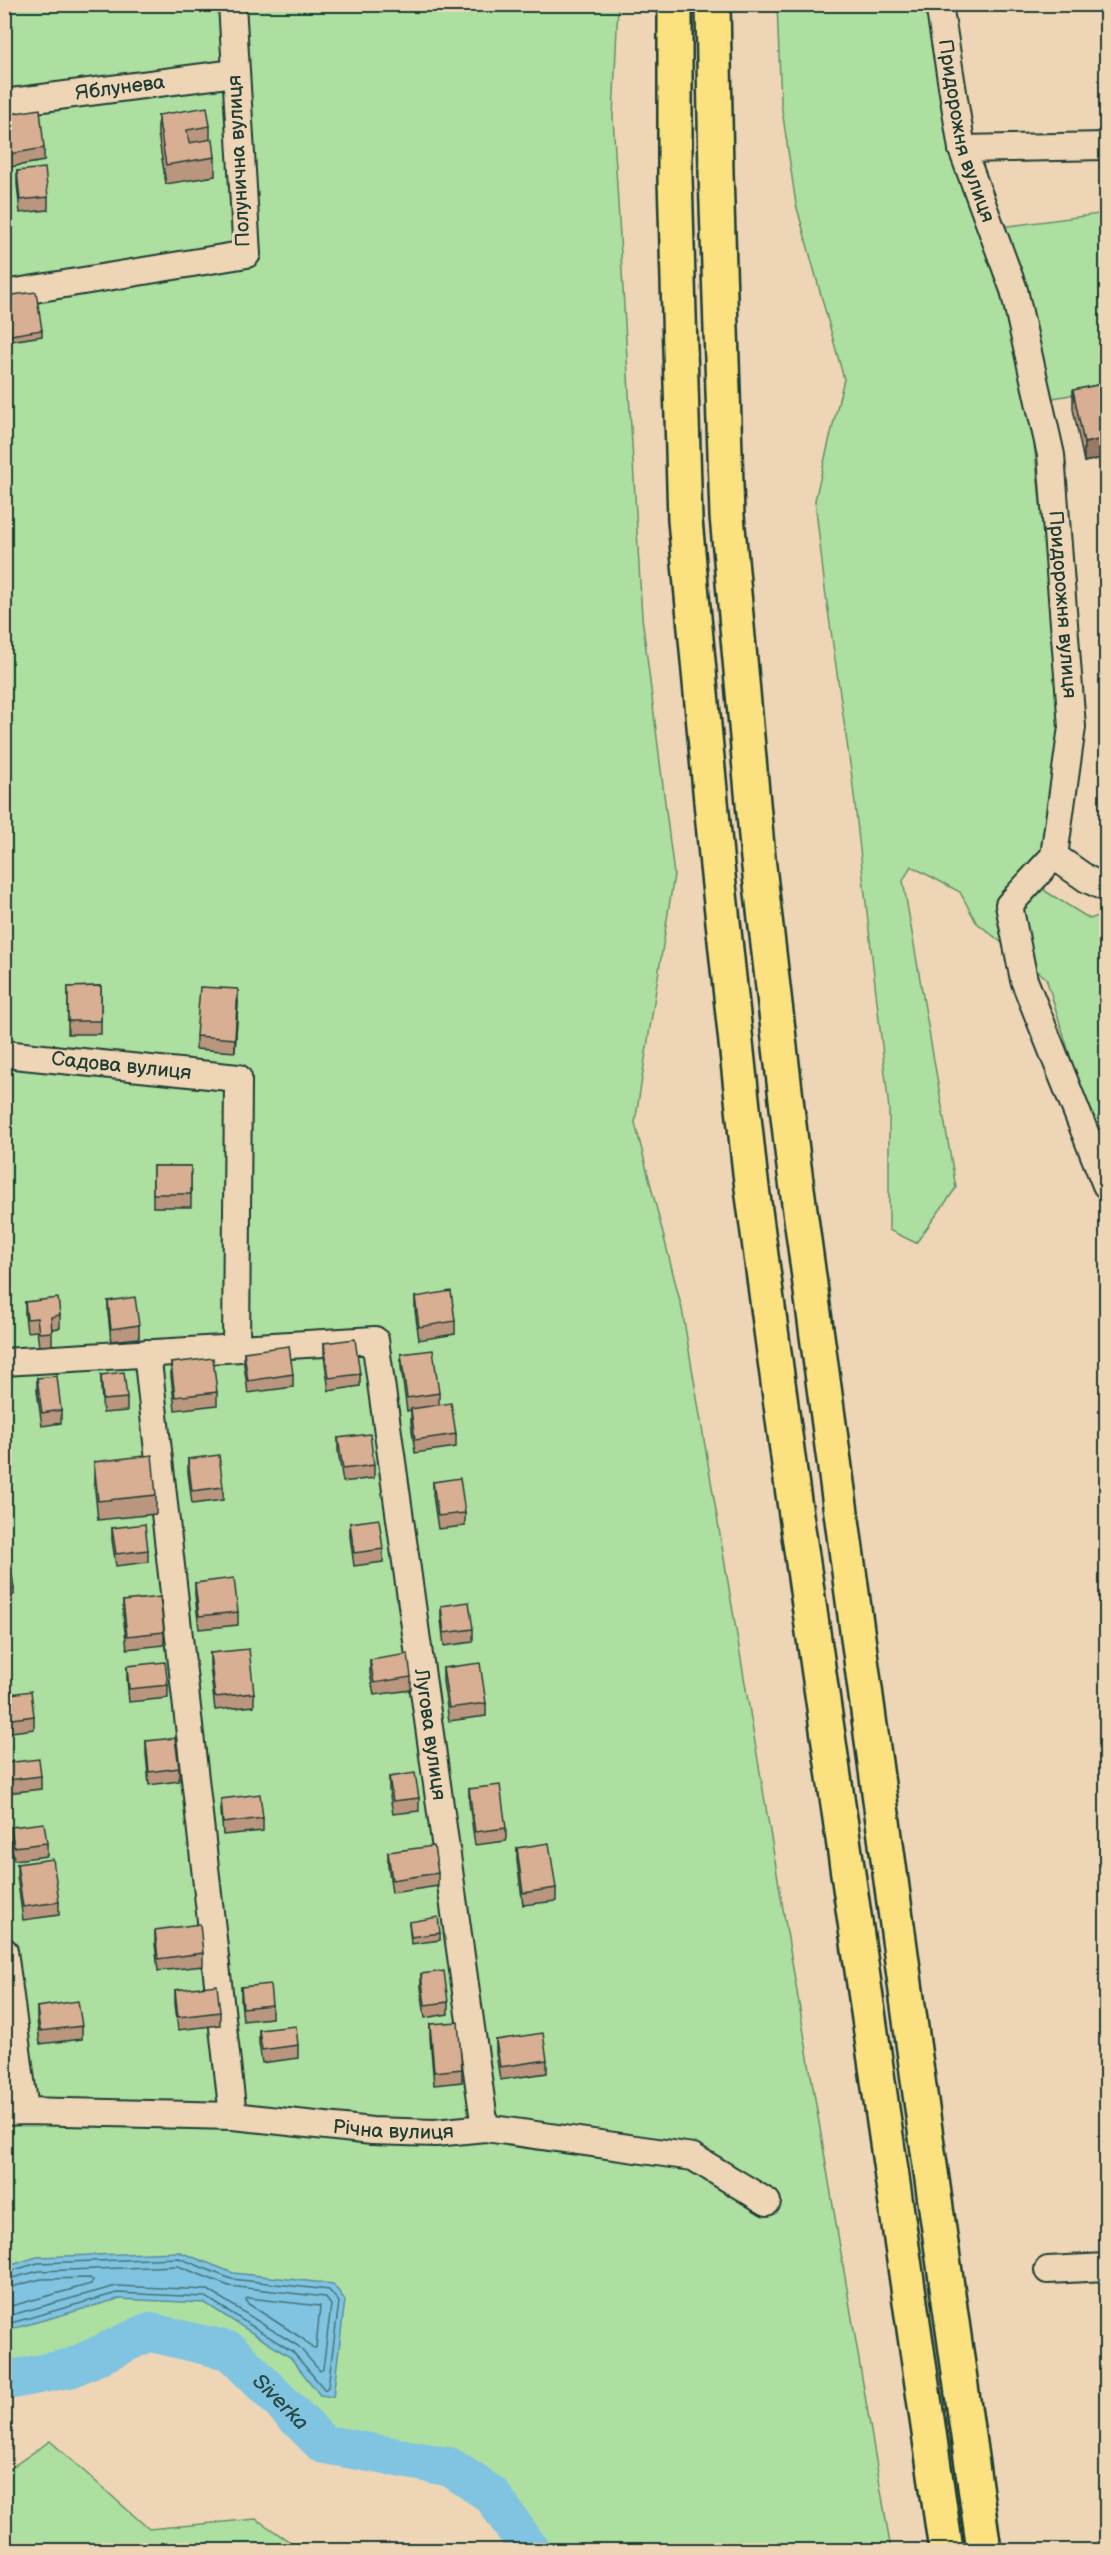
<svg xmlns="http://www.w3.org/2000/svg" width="1111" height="2555" font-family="'Balsamiq Sans',sans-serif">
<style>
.green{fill:#addfa0;stroke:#668e6a;stroke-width:1.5}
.water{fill:#80c4e1;stroke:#598e9c;stroke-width:1.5}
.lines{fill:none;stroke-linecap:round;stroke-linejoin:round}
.shore{stroke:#467379;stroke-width:1.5}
.river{stroke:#80c4e1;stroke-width:39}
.street-casing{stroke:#1f3d34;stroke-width:30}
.highway-casing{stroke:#1f3d34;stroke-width:38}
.street{stroke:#edd5b5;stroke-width:26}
.highway{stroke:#fbe180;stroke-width:33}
.wall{fill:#ba967e;stroke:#1f3d34;stroke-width:1.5}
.shaded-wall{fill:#977a66;stroke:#1f3d34;stroke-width:1.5}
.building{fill:#d8af92;stroke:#1f3d34;stroke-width:1.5}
.labels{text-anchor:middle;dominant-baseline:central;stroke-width:6;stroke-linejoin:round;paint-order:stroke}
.street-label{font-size:20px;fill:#1f3d34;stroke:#edd5b5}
.water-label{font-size:21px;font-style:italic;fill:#294a45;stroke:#edd5b5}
</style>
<rect width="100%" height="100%" fill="#edd5b5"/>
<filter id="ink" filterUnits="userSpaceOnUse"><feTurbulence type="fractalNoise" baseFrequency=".0167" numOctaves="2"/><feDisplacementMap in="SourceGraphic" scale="12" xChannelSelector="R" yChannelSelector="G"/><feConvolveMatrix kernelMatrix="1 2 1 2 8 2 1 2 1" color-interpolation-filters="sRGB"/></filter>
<g filter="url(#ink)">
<!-- green -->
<g class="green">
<path d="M 4,5 L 618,5 L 613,117 L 642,617 L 674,875 L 635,1123 L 682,1309 L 891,2550 L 548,2550 L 513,2502 L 458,2458 L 333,2430 L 234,2338 L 153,2314 L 38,2363 L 5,2366 Z"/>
<path d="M 777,5 L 947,5 L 979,230 L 1106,213 L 1106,389 L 1053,398 L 1031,415 L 1064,731 L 1045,852 L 1045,891 L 1090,919 L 1106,913 L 1106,1147 L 1095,1136 L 1046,978 L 976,922 L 960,892 L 911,866 L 903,881 L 956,1188 L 916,1243 L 889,1230 L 889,1109 L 852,778 L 825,589 L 815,500 L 844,379 L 796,204 L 781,103 Z"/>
<path d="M 50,2441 L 149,2529 L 256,2519 L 302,2550 L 5,2550 L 5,2472 Z"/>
</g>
<!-- water -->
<path class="water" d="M 180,2252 L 233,2273 L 333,2284 L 345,2300 L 333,2397 L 320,2395 L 290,2357 L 205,2303 L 118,2299 L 5,2331 L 5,2267 L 37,2257 Z"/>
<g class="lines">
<!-- shore -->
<g class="shore">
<path d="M 4,2273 L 38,2263 L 179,2258 L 231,2279 L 329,2290 L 339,2302 L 328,2387 L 325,2390 L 293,2352 L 206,2297 L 117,2293 L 4,2325"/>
<path d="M 4,2280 L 39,2271 L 178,2266 L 229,2286 L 325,2297 L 331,2305 L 323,2369 L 320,2371 L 298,2346 L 208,2290 L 116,2286 L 4,2317"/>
<path d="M 4,2289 L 41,2279 L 90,2278 L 93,2281 L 91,2284 L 4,2308"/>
<path d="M 249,2298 L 320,2306 L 316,2348 L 312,2348 L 303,2339 L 247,2303 L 246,2299 Z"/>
</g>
<!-- river -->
<path class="river" id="s1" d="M 4,2381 L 71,2368 L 149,2332 L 230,2351 L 323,2444 L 450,2467 L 492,2495 L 530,2550"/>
<!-- street casing -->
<g class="street-casing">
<g id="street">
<path id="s2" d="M 939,4 L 962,149 L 1014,290 L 1051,455 L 1072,727 L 1054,856 L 1009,905 L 1024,980 L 1106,1185"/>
<path id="s3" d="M 4,103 L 235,73"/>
<path d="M 962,149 L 1106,146"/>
<path d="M 4,294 L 247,254 L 232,4"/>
<path d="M 1054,856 L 1087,879 L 1106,888"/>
<path id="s4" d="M 4,1054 L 238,1078 L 236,1348"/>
<path d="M 147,1353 L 233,2116"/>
<path id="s5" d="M 4,1362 L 375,1340 L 485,2128"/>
<path d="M 4,1951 L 25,2111"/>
<path id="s6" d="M 4,2112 L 25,2111 L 233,2116 L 372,2131 L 435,2133 L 485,2128 L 693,2157 L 767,2202"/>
<path d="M 1048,2270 L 1106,2267"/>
</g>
</g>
<!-- highway casing -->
<g class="highway-casing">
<g id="highway">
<path d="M 675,4 L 675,177 L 685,520 L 717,866 L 750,1173 L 792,1487 L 946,2550"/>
<path d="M 713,4 L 716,173 L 727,516 L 758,858 L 793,1159 L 920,2094 L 984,2550"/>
</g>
</g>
<!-- street -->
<use href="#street" class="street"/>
<!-- highway -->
<use href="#highway" class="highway"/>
</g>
<!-- wall -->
<g class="wall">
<path d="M 1023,4 L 1054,4 L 1054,6 Z"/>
<path d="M 4,115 L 44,148 L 44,161 L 4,168 Z"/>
<path d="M 158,115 L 210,126 L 210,139 L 215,157 L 215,176 L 166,184 L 158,134 Z"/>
<path d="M 17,171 L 48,197 L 48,210 L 20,213 L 17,184 Z"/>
<path d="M 4,296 L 42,330 L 42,336 L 4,342 Z"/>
<path d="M 1107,383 L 1107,457 L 1084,462 L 1073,409 L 1073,390 Z"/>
<path d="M 101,986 L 101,1034 L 68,1034 L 68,987 Z"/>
<path d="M 238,1002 L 235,1052 L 196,1049 L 196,1036 Z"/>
<rect x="153" y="1166" width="38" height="41"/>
<path d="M 415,1297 L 455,1321 L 455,1334 L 419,1340 L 415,1310 Z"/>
<path d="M 108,1301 L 139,1325 L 139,1338 L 111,1341 L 108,1313 Z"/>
<path d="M 25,1302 L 60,1315 L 60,1328 L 52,1329 L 52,1345 L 39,1346 L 37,1331 L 27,1332 L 25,1315 Z"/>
<path d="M 324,1343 L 360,1374 L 360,1386 L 329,1391 L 324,1356 Z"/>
<path d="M 244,1352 L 293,1374 L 293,1387 L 248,1393 L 244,1365 Z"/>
<path d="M 401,1354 L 439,1393 L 439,1405 L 456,1434 L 456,1447 L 415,1453 L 411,1422 L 411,1410 L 407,1411 L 401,1367 Z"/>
<path d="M 171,1363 L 217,1392 L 217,1405 L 175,1410 L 171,1376 Z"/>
<path d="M 101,1375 L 127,1398 L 127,1411 L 103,1413 L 101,1388 Z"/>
<path d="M 37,1378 L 61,1410 L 61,1423 L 42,1426 L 37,1391 Z"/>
<path d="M 338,1438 L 374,1465 L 374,1478 L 343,1482 L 338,1451 Z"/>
<path d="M 188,1459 L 223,1487 L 223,1500 L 192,1504 L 188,1472 Z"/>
<path d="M 94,1462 L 156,1495 L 156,1514 L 98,1520 L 94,1481 Z"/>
<path d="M 433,1482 L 465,1513 L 465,1526 L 438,1529 L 433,1495 Z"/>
<path d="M 350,1523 L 383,1549 L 383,1562 L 354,1566 L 350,1536 Z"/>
<path d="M 112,1528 L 148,1550 L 148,1562 L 116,1566 L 112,1540 Z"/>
<path d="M 4,1575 L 14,1589 L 14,1595 L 4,1597 Z"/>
<path d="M 195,1583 L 238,1612 L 238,1625 L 199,1629 L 195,1595 Z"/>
<path d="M 123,1601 L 164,1632 L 164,1645 L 127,1649 L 123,1614 Z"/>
<path d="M 441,1606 L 473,1629 L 473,1642 L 444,1646 L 441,1619 Z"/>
<path d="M 210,1653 L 254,1693 L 254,1706 L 215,1710 L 210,1666 Z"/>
<path d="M 370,1660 L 411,1677 L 411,1690 L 374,1695 L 370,1673 Z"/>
<path d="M 127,1666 L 168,1685 L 168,1698 L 129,1702 L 127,1679 Z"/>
<path d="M 443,1668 L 486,1703 L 486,1716 L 449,1721 L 443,1681 Z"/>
<path d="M 4,1695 L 34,1716 L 34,1729 L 4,1733 Z"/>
<path d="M 146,1741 L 179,1768 L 179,1781 L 149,1785 L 146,1754 Z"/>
<path d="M 6,1763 L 41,1776 L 41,1789 L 8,1793 L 6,1776 Z"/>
<path d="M 389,1777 L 419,1798 L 419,1811 L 393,1814 L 389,1790 Z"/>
<path d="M 469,1789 L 506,1828 L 506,1841 L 475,1845 L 469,1802 Z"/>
<path d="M 221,1799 L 263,1818 L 263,1831 L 223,1835 L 221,1811 Z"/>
<path d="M 11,1827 L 47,1843 L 47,1856 L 14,1860 L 11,1840 Z"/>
<path d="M 517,1848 L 556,1888 L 556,1901 L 523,1905 L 517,1861 Z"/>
<path d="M 388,1852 L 438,1873 L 438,1886 L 392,1893 L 388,1865 Z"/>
<path d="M 17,1864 L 59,1902 L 59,1915 L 23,1920 L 17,1876 Z"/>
<path d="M 409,1922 L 440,1933 L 440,1940 L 411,1944 Z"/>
<path d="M 155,1930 L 203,1953 L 203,1966 L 158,1971 L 155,1943 Z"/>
<path d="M 421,1974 L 448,2002 L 448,2014 L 425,2018 L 421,1987 Z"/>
<path d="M 241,1987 L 272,2005 L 272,2018 L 243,2021 L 241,2000 Z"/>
<path d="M 175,1990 L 220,2012 L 220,2025 L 178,2030 L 175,2003 Z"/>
<path d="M 37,2007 L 82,2026 L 82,2039 L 40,2044 L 37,2020 Z"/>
<path d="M 430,2024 L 462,2069 L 462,2082 L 434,2085 L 430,2037 Z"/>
<path d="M 259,2030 L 298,2045 L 298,2058 L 262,2063 L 259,2043 Z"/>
<path d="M 496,2040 L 547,2060 L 547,2073 L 500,2080 L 496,2053 Z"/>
</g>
<!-- shaded-wall -->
<g class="shaded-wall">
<path d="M 1107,438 L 1107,457 L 1084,462 L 1084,443 Z"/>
<path d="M 238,989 L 238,1002 L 235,1052 L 235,1039 Z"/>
</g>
<!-- building -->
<g class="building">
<path d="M 207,107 L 210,126 L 187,130 L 189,143 L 213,139 L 215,157 L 166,165 L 158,115 Z"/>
<path d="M 40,109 L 44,148 L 4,155 L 4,115 Z"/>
<path d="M 45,168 L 48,197 L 20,200 L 17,171 Z"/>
<path d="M 36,292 L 42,330 L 4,336 L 4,296 Z"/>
<path d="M 1107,383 L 1107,438 L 1084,443 L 1073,390 Z"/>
<path d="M 101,986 L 101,1021 L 68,1021 L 68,987 Z"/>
<path d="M 200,987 L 238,989 L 235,1039 L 196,1036 Z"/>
<rect x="153" y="1166" width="38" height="28"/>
<path d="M 451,1291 L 455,1321 L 419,1327 L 415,1297 Z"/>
<path d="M 135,1297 L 139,1325 L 111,1329 L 108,1301 Z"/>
<path d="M 58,1298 L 60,1315 L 51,1317 L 52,1332 L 39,1333 L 37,1318 L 27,1319 L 25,1302 Z"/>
<path d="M 355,1339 L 360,1374 L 329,1378 L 324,1343 Z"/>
<path d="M 289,1346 L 293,1374 L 248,1381 L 244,1352 Z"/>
<path d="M 433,1350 L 439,1393 L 407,1398 L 401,1354 Z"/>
<path d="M 213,1358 L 217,1392 L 175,1397 L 171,1363 Z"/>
<path d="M 124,1372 L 127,1398 L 103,1400 L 101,1375 Z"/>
<path d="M 57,1376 L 61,1410 L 42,1413 L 37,1378 Z"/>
<path d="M 451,1403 L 456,1434 L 415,1440 L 411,1409 Z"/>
<path d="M 370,1434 L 374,1465 L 343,1469 L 338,1438 Z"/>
<path d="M 152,1455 L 156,1495 L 98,1501 L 94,1462 Z"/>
<path d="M 219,1455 L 223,1487 L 192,1491 L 188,1459 Z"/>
<path d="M 460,1478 L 465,1513 L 438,1516 L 433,1482 Z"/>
<path d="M 379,1519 L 383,1549 L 354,1553 L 350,1523 Z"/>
<path d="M 145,1524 L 148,1550 L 116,1554 L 112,1528 Z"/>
<path d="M 4,1575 L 12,1575 L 14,1589 L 4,1590 Z"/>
<path d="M 234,1578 L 238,1612 L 199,1616 L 195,1583 Z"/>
<path d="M 160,1597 L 164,1632 L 127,1636 L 123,1601 Z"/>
<path d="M 469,1602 L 473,1629 L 444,1633 L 441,1606 Z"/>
<path d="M 249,1649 L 254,1693 L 215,1697 L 210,1653 Z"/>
<path d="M 408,1654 L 411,1677 L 374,1683 L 370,1660 Z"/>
<path d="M 165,1662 L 168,1685 L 129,1689 L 127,1666 Z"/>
<path d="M 480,1663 L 486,1703 L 449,1708 L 443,1668 Z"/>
<path d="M 31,1691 L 34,1716 L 4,1720 L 4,1695 Z"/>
<path d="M 175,1738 L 179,1768 L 149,1772 L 146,1741 Z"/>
<path d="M 39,1759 L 41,1776 L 8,1780 L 6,1763 Z"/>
<path d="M 415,1773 L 419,1798 L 393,1801 L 389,1777 Z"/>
<path d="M 500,1785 L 506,1828 L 475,1832 L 469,1789 Z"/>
<path d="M 260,1794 L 263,1818 L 223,1823 L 221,1799 Z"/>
<path d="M 44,1823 L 47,1843 L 14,1847 L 11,1827 Z"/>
<path d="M 549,1843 L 556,1888 L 523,1893 L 517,1848 Z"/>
<path d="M 434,1846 L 438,1873 L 392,1880 L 388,1852 Z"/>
<path d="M 53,1859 L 59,1902 L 23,1907 L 17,1864 Z"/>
<path d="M 438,1917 L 440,1933 L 411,1937 L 409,1922 Z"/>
<path d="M 200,1924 L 203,1953 L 158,1959 L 155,1930 Z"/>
<path d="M 444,1971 L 448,2002 L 425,2005 L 421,1974 Z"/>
<path d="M 270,1984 L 272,2005 L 243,2008 L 241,1987 Z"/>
<path d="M 217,1985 L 220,2012 L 178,2017 L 175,1990 Z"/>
<path d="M 78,2001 L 82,2026 L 40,2031 L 37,2007 Z"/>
<path d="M 458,2022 L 462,2069 L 434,2072 L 430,2024 Z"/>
<path d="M 296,2026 L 298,2045 L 262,2050 L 259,2030 Z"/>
<path d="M 543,2033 L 547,2060 L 500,2067 L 496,2040 Z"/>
</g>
</g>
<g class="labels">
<!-- street labels -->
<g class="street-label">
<text stroke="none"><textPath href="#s3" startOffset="117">Яблунева</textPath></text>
<text stroke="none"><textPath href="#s2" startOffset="130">Придорожня вулиця</textPath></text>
<text transform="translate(239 161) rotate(-93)">Полунична вулиця</text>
<text stroke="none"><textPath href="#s2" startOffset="616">Придорожня вулиця</textPath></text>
<text stroke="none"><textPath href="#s4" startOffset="118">Садова вулиця</textPath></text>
<text stroke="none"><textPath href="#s5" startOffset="770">Лугова вулиця</textPath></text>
<text stroke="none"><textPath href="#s6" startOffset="390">Річна вулиця</textPath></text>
</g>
<!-- water labels -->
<g class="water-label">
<text stroke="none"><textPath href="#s1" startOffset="309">Siverka</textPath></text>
</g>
</g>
<!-- margin -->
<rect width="1111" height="2555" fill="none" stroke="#edd5b5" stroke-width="24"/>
<rect x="12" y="12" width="1087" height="2531" fill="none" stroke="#1f3d34" stroke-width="2" filter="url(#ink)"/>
</svg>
